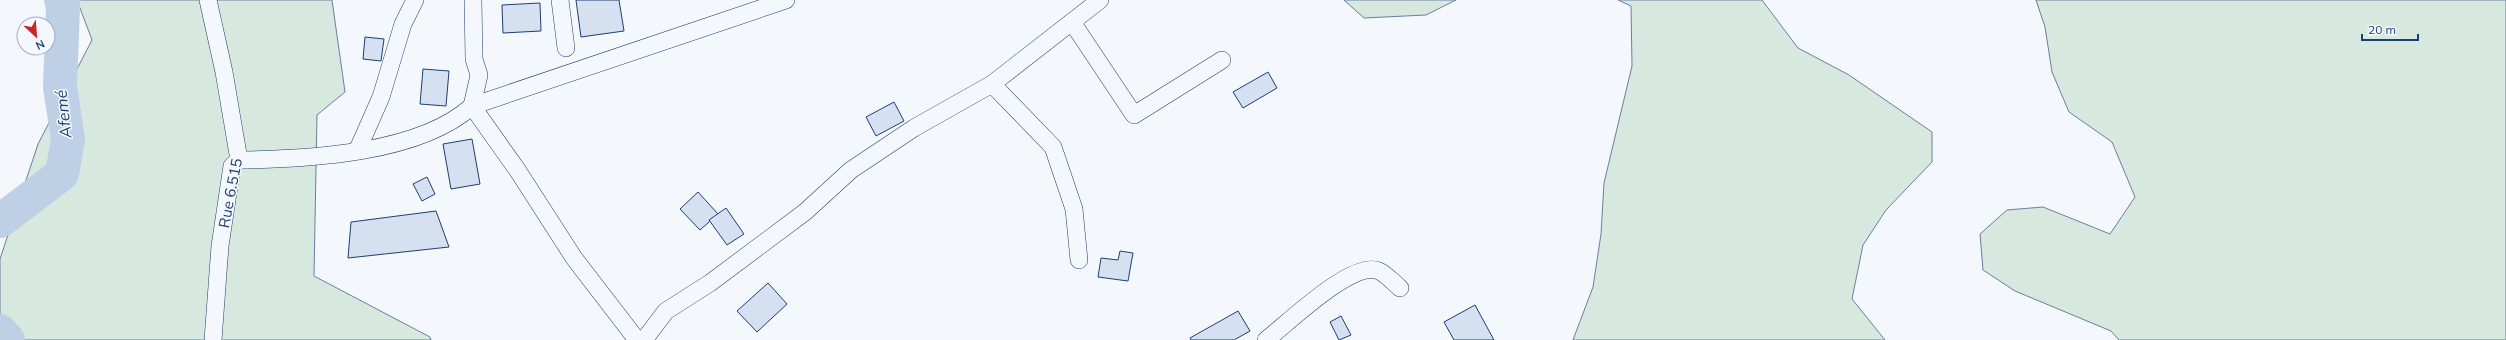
<svg xmlns="http://www.w3.org/2000/svg" width="2506" height="340" font-family="Mulish,sans-serif">
<style>
.green{fill:#d7e8df;stroke:#687fa3}
.lines{fill:none;stroke-linecap:round;stroke-linejoin:round}
.river{stroke:#bed0e5;stroke-width:34}
.building{fill:#d5e0f0;stroke:#1d3f73}
.street-casing{stroke:#1d3f73;stroke-width:18}
.street{stroke:#f4f7fb;stroke-width:17}
.labels{text-anchor:middle;dominant-baseline:central;stroke-width:3;stroke-linejoin:round;paint-order:stroke}
.street-label{font-size:15px;fill:#1d3f73;stroke:#f4f7fb}
.water-label{font-size:16px;font-style:italic;fill:#1d3f73;stroke:#f4f7fb}
</style>
<rect width="100%" height="100%" fill="#f4f7fb"/>
<!-- green -->
<g class="green">
<path d="M 77,0 L 332,0 L 345,92 L 317,115 L 314,276 L 430,337 L 431,340 L 0,340 L 0,259 L 38,144 L 92,40 Z"/>
<path d="M 1344,0 L 1456,0 L 1426,15 L 1364,18 Z"/>
<path d="M 1618,0 L 1762,0 L 1798,48 L 1849,75 L 1932,132 L 1932,162 L 1886,210 L 1863,245 L 1852,299 L 1885,340 L 1573,340 L 1593,287 L 1601,234 L 1604,183 L 1632,66 L 1631,6 Z"/>
<path d="M 2036,0 L 2506,0 L 2506,340 L 2119,340 L 2111,331 L 2015,291 L 1983,270 L 1980,234 L 2007,210 L 2043,207 L 2110,234 L 2135,197 L 2112,142 L 2069,112 L 2052,72 L 2045,27 Z"/>
</g>
<g class="lines">
<!-- river -->
<g class="river">
<path d="M 0,221 L 62,174 L 68,139 L 60,87 L 63,6 L 61,0"/>
<path d="M 0,331 L 8,340"/>
</g>
</g>
<!-- building -->
<g class="building">
<path d="M 576,0 L 619,0 L 624,31 L 581,37 Z"/>
<path d="M 540,3 L 541,31 L 503,33 L 502,5 Z"/>
<path d="M 365,37 L 384,39 L 381,61 L 363,59 Z"/>
<path d="M 423,69 L 449,71 L 446,106 L 420,104 Z"/>
<path d="M 1268,72 L 1277,88 L 1243,108 L 1233,92 Z"/>
<path d="M 894,102 L 904,121 L 876,136 L 866,117 Z"/>
<path d="M 472,139 L 480,184 L 451,189 L 443,144 Z"/>
<path d="M 427,177 L 435,194 L 422,201 L 413,184 Z"/>
<path d="M 698,192 L 718,214 L 700,230 L 680,209 Z"/>
<path d="M 726,208 L 744,234 L 727,245 L 709,220 Z"/>
<path d="M 436,211 L 449,247 L 348,258 L 351,222 Z"/>
<path d="M 1120,251 L 1133,253 L 1128,281 L 1098,277 L 1101,258 L 1118,260 Z"/>
<path d="M 768,283 L 787,304 L 757,332 L 737,311 Z"/>
<path d="M 1475,305 L 1494,340 L 1454,340 L 1444,322 Z"/>
<path d="M 1238,311 L 1250,331 L 1234,340 L 1191,340 L 1190,338 Z"/>
<path d="M 1341,316 L 1351,335 L 1339,340 L 1330,322 Z"/>
</g>
<g class="lines">
<!-- street casing -->
<g class="street-casing">
<g id="street">
<path d="M 208,0 L 224,72 L 239,160 L 232,166 L 220,246 L 213,340"/>
<path d="M 473,0 L 474,59 L 479,75 L 472,106 L 518,171 L 574,258 L 637,340"/>
<path d="M 560,0 L 566,48"/>
<path d="M 1072,22 L 1134,115 L 1222,60"/>
<path d="M 992,84 L 1053,147 L 1074,209 L 1079,260"/>
<path d="M 358,149 L 381,97 L 403,24 L 415,0"/>
<path d="M 239,160 C 308,159 419,154 472,106 L 786,0"/>
<path d="M 644,340 L 666,311 L 710,283 L 805,212 L 851,170 L 914,128 L 992,84 L 1100,0"/>
<path d="M 1266,340 C 1287,324 1353,259 1379,271 C 1386,274 1394,283 1400,288"/>
</g>
</g>
<!-- street -->
<use href="#street" class="street"/>
</g>
<g class="labels">
<!-- street labels -->
<g class="street-label">
<text transform="translate(230 193) rotate(-79)">Rue 6.515</text>
</g>
<!-- water labels -->
<g class="water-label">
<text transform="translate(63 114) rotate(-96)">Afemé</text>
</g>
</g>
<!-- north arrow -->
<g transform="translate(36 36) rotate(154)"><circle r="19" fill="#f4f7fb" stroke="#9eadc5"/>
<path d="M0-3L7 15L0 10L-7 15Z" fill="#c62828"/>
<text y="-6" font-size="11" font-weight="bold" text-anchor="middle" fill="#1d3f73">N</text>
</g>
<!-- scale -->
<path d="M2362 34v6h56v-6" fill="none" stroke="#1d3f73" stroke-width="2"/>
<text x="2368" y="34" font-size="12" fill="#1d3f73" stroke="#f4f7fb" stroke-width="3" paint-order="stroke">20 m</text>
</svg>
